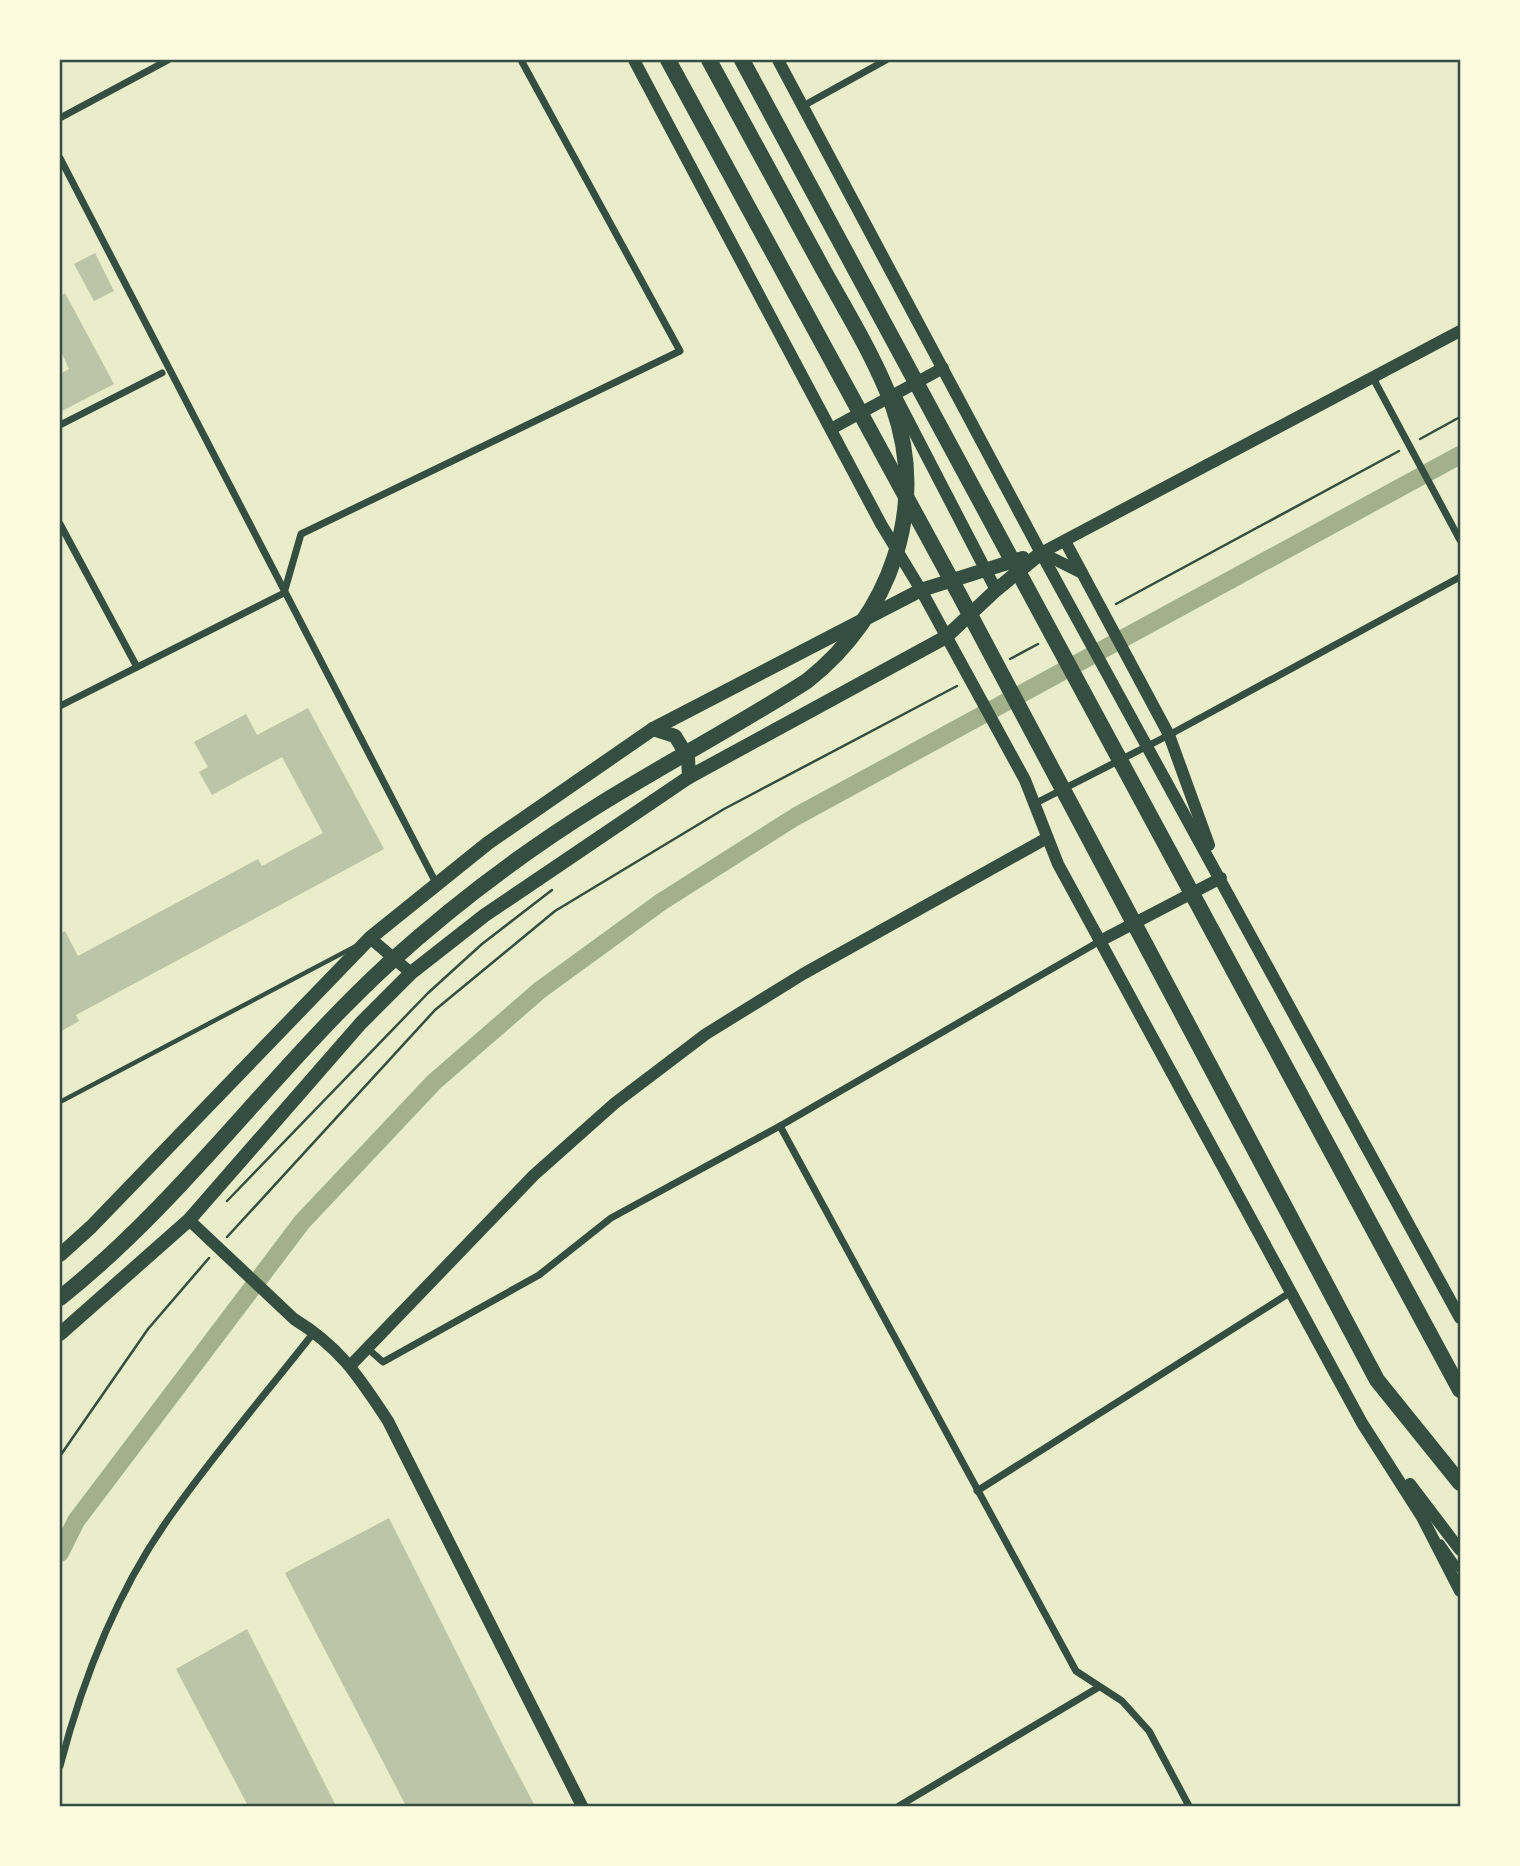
<svg xmlns="http://www.w3.org/2000/svg" width="1520" height="1866" font-family="Barlow,sans-serif">
<style>
.lines{fill:none;stroke-linecap:round;stroke-linejoin:round}
.canal{stroke:#a3b18a;stroke-width:18}
.building{fill:#bcc5a7}
.path{stroke:#344e41;stroke-width:2.5}
.service{stroke:#344e41;stroke-width:4.5}
.minor{stroke:#344e41;stroke-width:7}
.tertiary{stroke:#344e41;stroke-width:12}
.secondary{stroke:#344e41;stroke-width:14}
.primary{stroke:#344e41;stroke-width:16}
.trunk{stroke:#344e41;stroke-width:16}
.neatline{fill:none;stroke:#344e41;stroke-width:2.5}
</style>
<rect width="100%" height="100%" fill="#e9edc9"/>
<g class="lines">
<!-- canal -->
<path class="canal" d="M 60,1553 L 76,1521 L 302,1222 L 434,1082 L 540,990 L 661,902 L 795,817 L 1460,455"/>
</g>
<!-- building -->
<g class="building">
<path d="M 95,253 L 114,291 L 94,301 L 74,264 Z"/>
<path d="M 65,293 L 114,384 L 60,412 L 60,374 L 69,369 L 60,349 L 60,296 Z"/>
<path d="M 308,708 L 384,849 L 76,1015 L 79,1021 L 60,1032 L 60,934 L 65,931 L 78,956 L 258,859 L 262,866 L 323,833 L 282,757 L 212,795 L 199,772 L 208,767 L 194,742 L 246,714 L 257,735 Z"/>
<path d="M 389,1518 L 506,1751 L 535,1806 L 406,1806 L 285,1573 Z"/>
<path d="M 247,1629 L 336,1806 L 248,1806 L 176,1669 Z"/>
</g>
<g class="lines">
<!-- path -->
<g class="path">
<path d="M 1420,439 L 1460,417"/>
<path d="M 1116,604 L 1399,451"/>
<path d="M 1010,659 L 1038,644"/>
<path d="M 227,1201 L 428,993 L 482,944 L 552,890"/>
<path d="M 227,1237 L 435,1010 L 555,911 L 724,809 L 957,686"/>
<path d="M 60,1456 L 148,1329 L 209,1258"/>
</g>
<!-- service -->
<path class="service" d="M 60,1102 L 356,946"/>
<!-- minor -->
<g class="minor">
<path d="M 803,106 L 886,60"/>
<path d="M 60,118 L 168,60"/>
<path d="M 60,158 L 436,883"/>
<path d="M 1373,378 L 1460,540"/>
<path d="M 60,425 L 162,373"/>
<path d="M 60,524 L 137,667"/>
<path d="M 60,706 L 284,593 L 301,534 L 680,351 L 521,60"/>
<path d="M 1034,804 L 1169,735 L 1460,577"/>
<path d="M 780,1126 L 1076,1671 L 1122,1701 L 1149,1731 L 1189,1806"/>
<path d="M 366,1347 L 383,1362 L 539,1275 L 611,1218 L 780,1126 L 1100,941"/>
<path d="M 977,1491 L 1291,1292"/>
<path d="M 1441,1543 L 1460,1570"/>
<path d="M 60,1766 C 83,1678 119,1586 174,1511 C 218,1449 268,1391 315,1331"/>
<path d="M 899,1806 L 1099,1687"/>
</g>
<!-- tertiary -->
<g class="tertiary">
<path d="M 634,60 L 881,524 L 921,590 L 1025,780 L 1058,864 L 1100,941 L 1362,1423 L 1422,1517 L 1460,1591"/>
<path d="M 778,60 L 1041,553 L 1460,1318"/>
<path d="M 895,395 L 996,590"/>
<path d="M 831,429 L 943,368"/>
<path d="M 1065,541 L 1169,735 L 1209,845"/>
<path d="M 1041,553 L 1460,331"/>
<path d="M 1042,553 L 1082,573"/>
<path d="M 370,938 L 411,973"/>
<path d="M 1100,941 L 1221,878"/>
<path d="M 189,1220 L 294,1319 C 340,1347 359,1377 388,1421 L 582,1806"/>
<path d="M 351,1365 L 534,1175 L 615,1103 L 706,1034 L 803,974 L 1047,838"/>
<path d="M 1410,1484 L 1460,1550"/>
</g>
<!-- secondary -->
<g class="secondary">
<path d="M 653,729 L 675,736 L 688,757 L 689,777"/>
<path d="M 60,1255 L 91,1227 L 370,938 L 488,843 L 653,729 L 921,590 L 1023,558"/>
<path d="M 60,1334 L 189,1220 L 361,1023 L 411,973 L 485,915 L 689,777 L 946,637 L 996,590 L 1041,553"/>
</g>
<!-- primary -->
<path class="primary" d="M 60,1298 C 182,1201 272,1071 387,965 C 453,905 526,850 602,803 C 670,761 740,724 807,681 C 890,616 929,508 893,406 C 874,355 844,308 818,260 C 781,193 745,126 709,60"/>
<!-- trunk -->
<g class="trunk">
<path d="M 668,60 L 959,594 L 1377,1380 L 1460,1483"/>
<path d="M 742,60 L 1460,1390"/>
</g>
</g>
<!-- border -->
<rect width="1520" height="1866" fill="none" stroke="#fefae0" stroke-width="122"/>
<rect x="61" y="61" width="1398" height="1744" class="neatline"/>
</svg>
